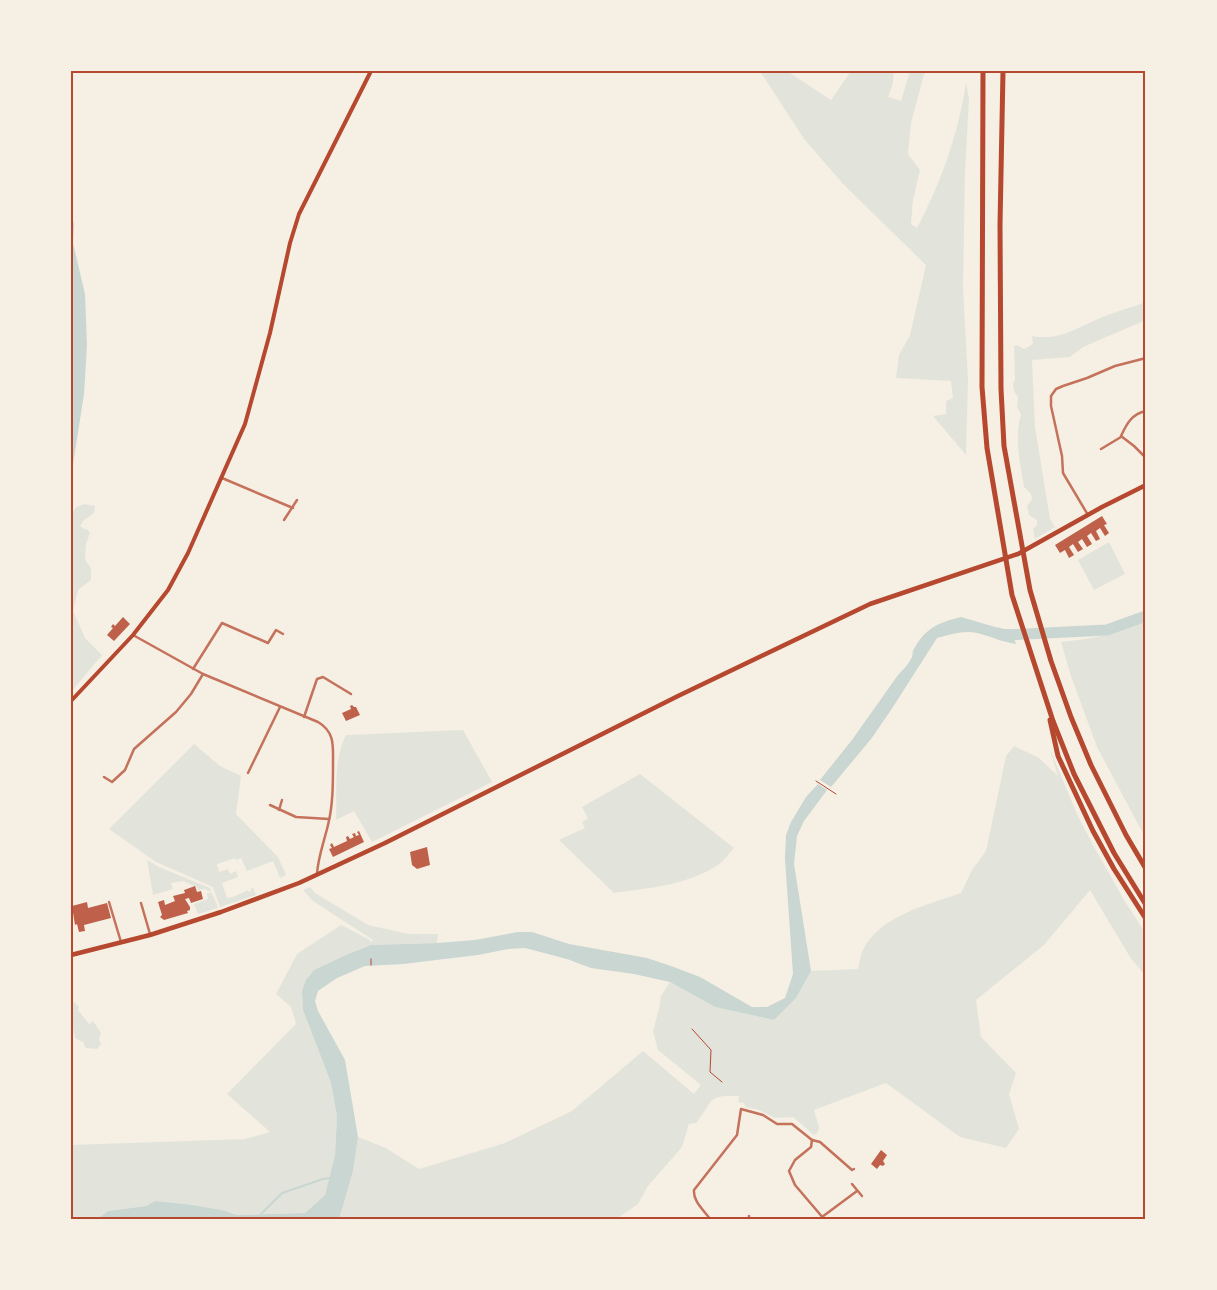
<svg xmlns="http://www.w3.org/2000/svg" width="1217" height="1290" font-family="Lato,sans-serif">
<style>
.green{fill:#e2e4dc}
.water{fill:#c9d6d2}
.lines{fill:none;stroke-linecap:round;stroke-linejoin:round}
.stream{stroke:#c9d6d2;stroke-width:2}
.river{stroke:#c9d6d2;stroke-width:11}
.building{fill:#bf614a}
.path{stroke:#b5482f;stroke-width:1}
.minor{stroke:#c5725c;stroke-width:2.5}
.secondary{stroke:#b5482f;stroke-width:4}
.primary{stroke:#b5482f;stroke-width:4.5}
.motorway{stroke:#b5482f;stroke-width:5}
.neatline{fill:none;stroke:#b5482f;stroke-width:2}
</style>
<rect width="100%" height="100%" fill="#f6efe4"/>
<!-- green -->
<g class="green">
<path d="M 760,71 L 787,71 L 831,100 L 851,71 L 894,71 L 893,83 L 888,97 L 901,101 L 910,71 L 925,71 L 911,123 L 908,154 L 920,170 L 913,200 L 911,224 L 917,228 C 941,183 959,132 966,82 L 969,99 L 965,173 L 963,287 L 968,379 L 966,455 L 933,416 L 946,414 L 946,401 L 953,398 L 951,381 L 896,378 L 899,355 L 910,335 L 926,265 L 844,185 L 804,139 Z"/>
<path d="M 1146,302 L 1146,320 L 1083,347 L 1070,357 L 1032,360 L 1035,427 L 1050,519 L 1055,527 L 1035,539 L 1033,529 L 1037,525 L 1037,520 L 1029,515 L 1027,506 L 1032,499 L 1031,494 L 1024,487 C 1020,461 1014,439 1021,414 L 1017,407 L 1018,397 L 1014,391 L 1013,384 L 1015,379 L 1014,346 L 1017,345 L 1024,349 L 1030,346 L 1033,343 L 1032,336 C 1059,341 1074,329 1098,319 C 1113,312 1130,308 1146,302 Z"/>
<path d="M 84,504 L 95,506 L 94,513 L 84,520 L 80,526 L 84,529 L 87,529 L 90,533 L 86,544 L 85,560 L 91,568 L 91,580 L 78,590 L 73,611 L 85,638 L 102,655 L 71,692 L 71,515 L 76,507 Z"/>
<path d="M 1109,542 L 1125,574 L 1094,590 L 1078,560 Z"/>
<path d="M 1146,621 L 1146,839 L 1097,747 L 1071,676 L 1061,642 C 1091,639 1118,634 1146,621 Z"/>
<path d="M 463,730 L 492,782 L 372,842 L 354,811 L 336,820 C 337,792 333,760 346,735 Z"/>
<path d="M 194,744 L 220,766 L 241,776 L 236,814 L 278,857 L 286,875 L 280,878 L 273,861 L 247,871 L 241,858 L 236,860 L 235,858 L 217,864 L 219,872 L 228,869 L 230,874 L 236,871 L 238,877 L 222,883 L 227,898 L 233,897 L 248,890 L 248,892 L 251,891 L 251,889 L 253,887 L 256,895 L 220,907 L 213,887 L 156,862 L 109,829 Z"/>
<path d="M 1014,746 L 1039,758 L 1058,776 L 1049,747 L 1077,814 L 1093,845 L 1124,900 L 1146,934 L 1146,977 L 1130,957 L 1090,890 L 1044,945 L 976,1000 L 981,1037 L 1016,1073 L 1009,1094 L 1019,1129 L 1006,1148 L 960,1137 L 886,1083 L 814,1110 L 819,1127 L 818,1132 L 814,1135 L 793,1117 L 775,1118 L 759,1110 L 746,1107 L 744,1103 L 738,1102 L 739,1096 C 705,1095 715,1100 696,1123 L 689,1124 L 682,1147 L 648,1186 L 638,1204 L 616,1219 L 339,1219 L 344,1199 L 353,1171 L 358,1137 L 386,1148 L 419,1169 L 505,1143 L 572,1111 L 643,1051 L 694,1094 L 701,1085 L 658,1050 L 653,1031 L 659,1009 L 661,996 L 670,982 L 715,1007 L 774,1020 L 796,998 L 811,971 L 858,969 C 860,963 860,955 863,950 C 880,915 928,905 961,893 L 972,870 L 986,851 L 1006,756 Z"/>
<path d="M 640,774 L 734,848 C 729,853 724,861 718,865 C 688,885 650,888 614,893 L 559,840 L 585,828 L 582,822 L 588,818 L 582,807 Z"/>
<path d="M 147,860 L 159,867 L 210,888 L 218,908 L 198,914 L 194,904 L 208,899 L 207,893 L 212,893 L 212,892 L 204,889 L 198,890 L 197,887 L 183,881 L 171,883 L 173,889 L 153,895 Z"/>
<path d="M 310,887 L 315,893 L 368,925 L 408,934 L 438,934 L 437,943 L 371,945 L 348,954 L 314,970 L 302,991 L 303,1010 L 331,1083 L 337,1116 L 335,1155 L 325,1195 L 305,1213 L 237,1215 L 221,1210 L 186,1204 L 155,1201 L 146,1206 L 108,1211 L 97,1219 L 71,1219 L 71,1145 L 245,1139 L 270,1132 L 227,1094 L 296,1024 L 291,1007 L 276,994 L 297,954 L 341,925 L 370,940 L 371,943 L 373,940 L 313,901 L 303,890 Z"/>
<path d="M 74,1002 L 79,1007 L 78,1010 L 89,1024 L 93,1021 L 101,1033 L 99,1039 L 101,1044 L 97,1049 L 86,1048 L 83,1042 L 75,1038 L 73,1029 L 71,1028 L 71,1004 Z"/>
</g>
<!-- water -->
<g class="water">
<path d="M 71,210 L 74,225 L 73,243 L 85,294 L 87,345 L 84,394 L 71,477 Z"/>
<path d="M 961,617 L 1002,629 L 1011,629 L 1016,644 C 1002,642 990,636 977,633 C 964,630 949,635 937,638 L 891,710 L 871,739 L 831,787 L 820,780 L 852,740 L 898,675 C 903,670 909,664 912,657 C 914,651 911,654 914,649 C 925,628 940,622 961,617 Z"/>
<path d="M 818,784 L 827,790 L 804,821 L 797,836 L 794,864 L 811,971 L 796,998 L 774,1020 L 715,1007 L 670,982 L 634,974 L 591,968 L 567,959 L 525,948 L 508,949 L 478,955 L 403,964 L 365,966 L 337,978 L 318,991 L 315,1001 L 318,1011 L 345,1060 L 358,1137 L 353,1171 L 339,1219 L 97,1219 L 108,1211 L 146,1206 L 155,1201 L 186,1204 L 222,1210 L 237,1215 L 305,1213 L 325,1195 L 335,1155 L 337,1116 L 331,1083 L 303,1010 L 302,991 L 306,980 L 314,970 L 348,954 L 371,945 L 437,943 L 475,940 L 518,932 L 532,932 L 569,944 L 647,958 L 671,966 L 700,977 L 752,1007 L 767,1007 L 785,998 L 793,974 L 785,859 L 786,835 L 791,822 L 806,797 Z"/>
</g>
<g class="lines">
<!-- stream -->
<path class="stream" d="M 261,1214 L 282,1193 L 323,1179 L 330,1178"/>
<!-- river -->
<path class="river" d="M 998,633 L 1006,635 L 1107,630 L 1146,616"/>
</g>
<!-- building -->
<g class="building">
<path d="M 1102,516 L 1107,524 L 1104,525 L 1109,533 L 1105,536 L 1100,528 L 1096,531 L 1100,539 L 1096,541 L 1091,533 L 1087,536 L 1092,544 L 1087,547 L 1082,539 L 1078,542 L 1083,549 L 1078,552 L 1073,544 L 1069,547 L 1074,555 L 1069,558 L 1065,550 L 1060,553 L 1055,545 Z"/>
<path d="M 123,617 L 130,624 L 114,641 L 107,635 L 113,628 L 111,627 L 113,624 L 115,626 Z"/>
<path d="M 352,705 L 354,707 L 356,707 L 360,715 L 346,721 L 342,713 L 351,709 L 350,706 Z"/>
<path d="M 359,831 L 364,842 L 333,857 L 329,849 L 332,848 L 330,845 L 332,843 L 334,847 L 347,841 L 346,837 L 348,836 L 350,839 L 354,837 L 352,834 L 355,833 L 356,836 L 359,835 L 357,832 Z"/>
<path d="M 427,847 L 430,865 L 417,869 L 412,865 L 410,852 Z"/>
<path d="M 195,886 L 197,892 L 201,891 L 203,899 L 191,903 L 189,898 L 185,899 L 190,907 L 190,910 L 187,911 L 188,913 L 164,920 L 160,917 L 162,915 L 158,902 L 164,900 L 165,905 L 175,901 L 173,896 L 185,893 L 184,890 Z"/>
<path d="M 87,902 L 88,908 L 107,903 L 111,918 L 84,925 L 85,931 L 79,932 L 77,924 L 75,925 L 72,906 Z"/>
<path d="M 881,1150 L 887,1155 L 883,1161 L 885,1164 L 883,1166 L 880,1165 L 877,1169 L 871,1164 Z"/>
</g>
<g class="lines">
<!-- path -->
<g class="path">
<path d="M 816,781 L 836,794"/>
<path d="M 371,965 L 371,959"/>
<path d="M 692,1029 L 711,1050 L 710,1072 L 722,1082"/>
</g>
<!-- minor -->
<g class="minor">
<path d="M 1146,411 C 1132,414 1127,423 1121,436 L 1134,446 L 1146,458"/>
<path d="M 1101,449 L 1121,437"/>
<path d="M 222,478 L 293,508"/>
<path d="M 1088,515 L 1063,473 L 1062,456 L 1051,406 L 1051,396 L 1056,389 L 1063,386 L 1087,378 L 1115,366 L 1146,358"/>
<path d="M 284,520 L 297,500"/>
<path d="M 133,635 L 203,674 L 318,722 C 335,732 333,746 333,763 C 333,784 333,805 328,825 C 324,842 318,857 317,874"/>
<path d="M 193,669 L 222,623 L 268,643 L 276,630 L 283,634"/>
<path d="M 304,717 L 317,679 L 323,677 L 351,694"/>
<path d="M 248,773 L 280,707"/>
<path d="M 104,777 L 112,782 L 125,770 L 134,749 L 176,712 L 191,694 L 203,674"/>
<path d="M 270,805 L 296,817 L 329,819"/>
<path d="M 279,810 L 282,800"/>
<path d="M 109,902 L 121,942"/>
<path d="M 141,903 L 150,934"/>
<path d="M 812,1140 L 811,1147 L 795,1160 L 789,1171 L 795,1185 L 824,1219"/>
<path d="M 812,1140 L 820,1142 L 852,1170 L 854,1169"/>
<path d="M 852,1184 L 862,1196"/>
<path d="M 822,1217 L 857,1191"/>
<path d="M 710,1219 C 704,1210 693,1202 694,1190 L 737,1135 L 741,1109 L 763,1115 L 777,1124 L 792,1124 L 812,1140"/>
<path d="M 749,1219 L 749,1216"/>
</g>
<!-- secondary -->
<path class="secondary" d="M 71,701 L 133,635 L 168,590 L 188,553 L 245,424 L 270,333 L 290,243 L 299,214 L 371,71"/>
<!-- primary -->
<path class="primary" d="M 71,955 L 150,935 L 221,912 L 299,883 L 385,843 L 678,696 L 870,604 L 1018,554 L 1102,507 L 1146,485"/>
<!-- motorway -->
<g class="motorway">
<path d="M 983,71 L 982,387 L 987,448 L 1012,595 L 1053,721 L 1074,774 L 1114,853 L 1146,905"/>
<path d="M 1003,71 L 1000,225 L 1001,389 L 1004,446 L 1030,590 L 1051,661 L 1071,717 L 1091,765 L 1126,835 L 1146,869"/>
<path d="M 1050,720 L 1058,756 L 1093,831 L 1114,869 L 1146,919"/>
</g>
</g>
<!-- border -->
<rect width="1217" height="1290" fill="none" stroke="#f6efe4" stroke-width="145"/>
<rect x="72" y="72" width="1072" height="1146" class="neatline"/>
</svg>
